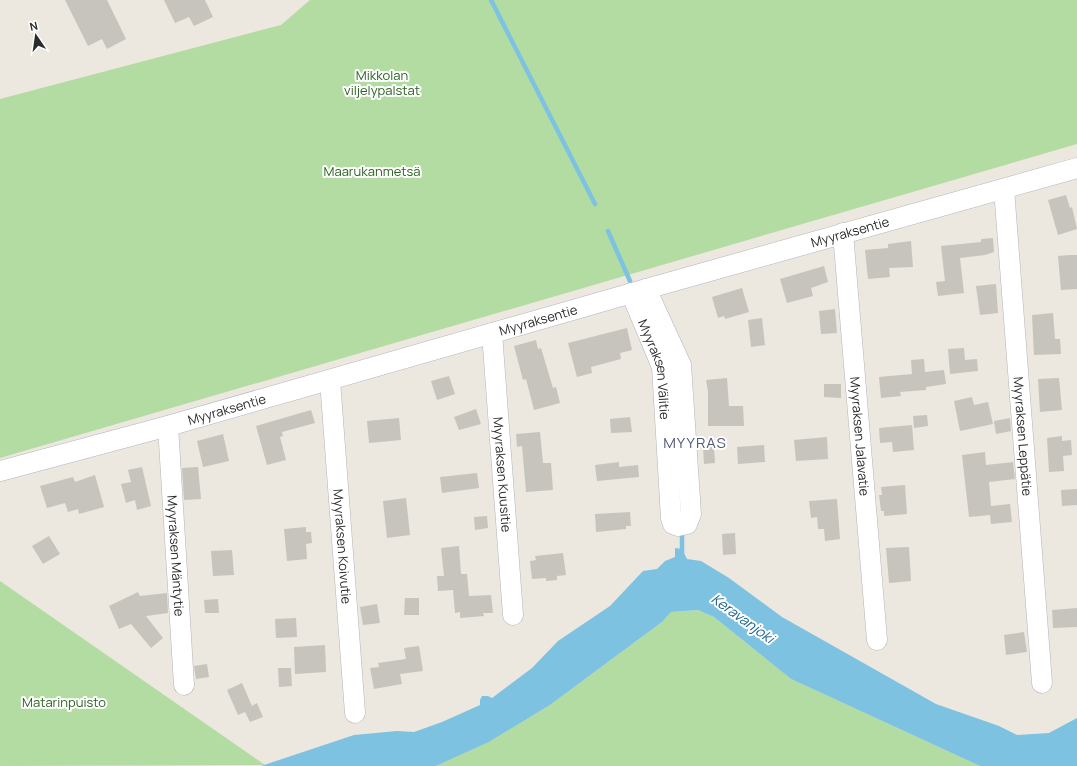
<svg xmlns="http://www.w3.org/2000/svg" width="1077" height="766" font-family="Manrope,sans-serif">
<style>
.green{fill:#b3dca2}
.water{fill:#7ec2e2}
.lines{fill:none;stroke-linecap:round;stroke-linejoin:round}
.stream{stroke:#7ec2e2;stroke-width:4.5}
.building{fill:#c7c4be}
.minor-casing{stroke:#b3b5bd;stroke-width:21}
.minor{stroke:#fff;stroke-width:20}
.labels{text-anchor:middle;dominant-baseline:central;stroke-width:4;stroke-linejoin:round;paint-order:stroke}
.park-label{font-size:13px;fill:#2d6123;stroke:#fff}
.street-label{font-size:13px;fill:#2b2b2b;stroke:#fff}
.water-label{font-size:14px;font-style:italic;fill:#1c628e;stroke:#fff}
.quarter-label{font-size:15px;letter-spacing:1px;fill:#505677;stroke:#fff}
</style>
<rect width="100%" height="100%" fill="#ece7df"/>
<!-- green -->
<g class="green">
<path d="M 310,0 L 1077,0 L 1077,144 L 0,458 L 0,99 L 281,25 Z"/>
<path d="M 0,581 L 265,765 L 0,766 Z"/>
<path d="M 698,610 L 714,617 L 791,679 L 980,766 L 436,766 L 489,742 L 550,705 L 662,622 L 671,612 Z"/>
</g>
<!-- water -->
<path class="water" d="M 675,548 L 682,549 L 687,559 L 701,561 L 729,578 L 782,617 L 936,704 L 999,726 L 1017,735 L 1049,733 L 1077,718 L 1077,766 L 980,766 L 791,679 L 714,617 L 698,610 L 671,612 L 662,622 L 550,705 L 489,742 L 436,766 L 261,766 L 354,735 L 397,731 L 414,732 L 442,722 L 480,705 L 480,700 L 482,696 L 488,696 L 492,698 L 532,668 L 558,641 L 610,606 L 643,571 L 657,569 L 665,561 L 675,557 Z"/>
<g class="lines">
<!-- stream -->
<g class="stream">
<path d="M 491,0 L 595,204"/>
<path d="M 608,231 L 630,281"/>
<path d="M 682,530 L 682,554"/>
</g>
</g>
<!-- building -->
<g class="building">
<path d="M 65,0 L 107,0 L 126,39 L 107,49 L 102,39 L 88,46 Z"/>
<path d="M 164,0 L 205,0 L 213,17 L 194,26 L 189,17 L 175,23 Z"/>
<path d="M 1066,195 L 1070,208 L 1072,207 L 1077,229 L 1058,235 L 1048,200 Z"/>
<path d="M 993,238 L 994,252 L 985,255 L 960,258 L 964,293 L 938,296 L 936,282 L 945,281 L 941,246 L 981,242 L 981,239 Z"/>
<path d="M 911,241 L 913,267 L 889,268 L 890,277 L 868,279 L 865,250 L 888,248 L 888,244 Z"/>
<path d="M 1070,255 L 1077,255 L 1077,289 L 1061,290 L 1058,256 Z"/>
<path d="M 824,266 L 828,282 L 811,288 L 813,296 L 787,303 L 780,279 Z"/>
<path d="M 996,284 L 998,313 L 980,315 L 976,286 Z"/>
<path d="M 742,288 L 749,312 L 725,319 L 724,316 L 718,318 L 712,297 Z"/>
<path d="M 835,309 L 837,333 L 821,334 L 819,311 Z"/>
<path d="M 1053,313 L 1055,339 L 1060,339 L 1061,354 L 1034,355 L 1032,315 Z"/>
<path d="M 762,318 L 765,345 L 751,347 L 748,320 Z"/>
<path d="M 627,328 L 632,350 L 620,353 L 621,359 L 591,367 L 592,373 L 577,377 L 568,343 Z"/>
<path d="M 536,340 L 538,349 L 541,348 L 553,388 L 556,387 L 560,403 L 534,410 L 526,379 L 523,380 L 514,346 Z"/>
<path d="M 964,348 L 965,360 L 977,359 L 978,371 L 950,374 L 948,349 Z"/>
<path d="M 924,359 L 925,372 L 944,370 L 946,384 L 926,387 L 926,390 L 900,392 L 901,396 L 881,398 L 879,377 L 912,374 L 911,360 Z"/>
<path d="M 449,376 L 455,394 L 437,400 L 431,381 Z"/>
<path d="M 727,378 L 729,406 L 743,406 L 744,426 L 708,426 L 708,392 L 706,380 Z"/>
<path d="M 1059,378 L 1062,410 L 1040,412 L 1038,379 Z"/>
<path d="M 824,384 L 841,384 L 841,398 L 824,397 Z"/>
<path d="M 972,397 L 974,405 L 988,402 L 993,424 L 960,431 L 954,401 Z"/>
<path d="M 476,409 L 481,424 L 459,430 L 454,417 Z"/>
<path d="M 311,410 L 315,423 L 282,432 L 283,436 L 280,437 L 286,460 L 267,465 L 256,426 Z"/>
<path d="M 927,415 L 928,426 L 914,428 L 913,416 Z"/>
<path d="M 630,417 L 632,432 L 611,433 L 610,419 Z"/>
<path d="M 399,418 L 401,440 L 369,443 L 367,421 Z"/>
<path d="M 1010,418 L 1011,431 L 996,434 L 994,421 Z"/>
<path d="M 912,425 L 914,450 L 893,452 L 892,442 L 880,443 L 879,428 Z"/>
<path d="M 540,432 L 543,463 L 551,463 L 553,490 L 526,492 L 522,446 L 517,447 L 516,434 Z"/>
<path d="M 223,434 L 229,461 L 203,467 L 197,441 Z"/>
<path d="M 1062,436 L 1062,441 L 1071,440 L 1072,455 L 1063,456 L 1064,471 L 1049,472 L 1047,438 Z"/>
<path d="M 827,437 L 828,459 L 796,461 L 794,440 Z"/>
<path d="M 764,445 L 765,462 L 738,464 L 737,447 Z"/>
<path d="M 703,447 L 714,447 L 715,463 L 704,464 Z"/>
<path d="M 985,452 L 986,465 L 1013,462 L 1015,479 L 989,482 L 991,506 L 1010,504 L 1012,522 L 991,524 L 990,515 L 969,517 L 962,455 Z"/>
<path d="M 619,462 L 619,467 L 638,465 L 639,477 L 597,481 L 595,465 Z"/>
<path d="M 142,467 L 151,506 L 137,510 L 135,500 L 126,503 L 121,484 L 131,482 L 128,470 Z"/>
<path d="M 198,467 L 201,499 L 184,500 L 182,468 Z"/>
<path d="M 477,473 L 479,488 L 442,493 L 440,477 Z"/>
<path d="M 95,475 L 104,507 L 79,514 L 78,509 L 68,512 L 65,503 L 47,508 L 40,486 L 73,477 L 75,482 Z"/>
<path d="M 905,485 L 907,514 L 884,516 L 884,511 L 881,511 L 879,495 L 882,495 L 881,487 Z"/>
<path d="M 1077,489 L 1077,505 L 1062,506 L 1061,490 Z"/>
<path d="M 406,498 L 410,535 L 387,538 L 383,501 Z"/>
<path d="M 837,499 L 840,539 L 825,541 L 824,529 L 818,529 L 817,517 L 811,518 L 809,501 Z"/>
<path d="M 630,512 L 631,526 L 626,526 L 626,529 L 596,532 L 595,514 Z"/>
<path d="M 487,516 L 488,528 L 475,530 L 474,517 Z"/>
<path d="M 306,527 L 306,532 L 311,532 L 312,543 L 306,544 L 307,559 L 287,561 L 284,529 Z"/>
<path d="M 735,533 L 736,554 L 723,555 L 722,534 Z"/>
<path d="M 49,536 L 60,554 L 43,564 L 32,546 Z"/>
<path d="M 459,546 L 461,574 L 467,574 L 469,596 L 491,595 L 493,613 L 483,613 L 484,616 L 460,618 L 460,612 L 455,613 L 453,590 L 438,591 L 437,576 L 444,576 L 441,548 Z"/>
<path d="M 909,547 L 911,581 L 889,583 L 886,548 Z"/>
<path d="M 232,550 L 234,575 L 213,576 L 211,551 Z"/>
<path d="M 563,553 L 566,575 L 557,576 L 557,580 L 546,581 L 546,578 L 532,579 L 530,561 L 536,560 L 535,556 Z"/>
<path d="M 138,592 L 140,596 L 167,593 L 168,613 L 146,616 L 163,638 L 151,648 L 131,624 L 119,629 L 109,606 Z"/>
<path d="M 405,598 L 419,598 L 419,615 L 404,615 Z"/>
<path d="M 218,599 L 219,613 L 205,613 L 204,600 Z"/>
<path d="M 377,604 L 380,623 L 363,625 L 360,607 Z"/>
<path d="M 1077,608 L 1077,627 L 1053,628 L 1052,610 Z"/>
<path d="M 296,618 L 297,637 L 276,638 L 275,619 Z"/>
<path d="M 1024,632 L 1027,652 L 1006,655 L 1004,635 Z"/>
<path d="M 325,645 L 326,672 L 295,674 L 294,647 Z"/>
<path d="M 419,646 L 423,671 L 400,674 L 402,684 L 374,689 L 370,668 L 379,667 L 378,663 L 406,659 L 404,648 Z"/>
<path d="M 207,664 L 209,677 L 196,679 L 194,666 Z"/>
<path d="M 278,668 L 291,668 L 292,686 L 279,687 Z"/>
<path d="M 242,683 L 252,706 L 257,703 L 263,717 L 250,722 L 245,712 L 238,715 L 227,690 Z"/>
</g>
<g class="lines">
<!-- minor casing -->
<g class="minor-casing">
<g id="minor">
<path id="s1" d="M 1004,189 L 1042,683"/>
<path id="s2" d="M 843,233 L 877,640"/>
<path id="s3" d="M 631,293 L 662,367 L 671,518 L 673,524 L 678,526 L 687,524 L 691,514 L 681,365 L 646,289"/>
<path id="s4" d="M 492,333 L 513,615"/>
<path id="s5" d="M 330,380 L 355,713"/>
<path id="s6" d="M 168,426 L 184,685"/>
<path id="s7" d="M 0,471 L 168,426 L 646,289 L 1077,168"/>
</g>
</g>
<!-- minor -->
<use href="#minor" class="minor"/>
</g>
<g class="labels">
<!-- park labels -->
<g class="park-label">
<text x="382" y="75">Mikkolan<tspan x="382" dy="15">viljelypalstat</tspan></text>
<text x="372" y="171">Maarukanmetsä</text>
<text x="64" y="702">Matarinpuisto</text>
</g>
<!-- street labels -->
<g class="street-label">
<text stroke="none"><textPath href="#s7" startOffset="883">Myyraksentie</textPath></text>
<text stroke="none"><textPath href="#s7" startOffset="559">Myyraksentie</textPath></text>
<text stroke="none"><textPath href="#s3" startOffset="81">Myyraksen Välitie</textPath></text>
<text stroke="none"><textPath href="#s7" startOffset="235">Myyraksentie</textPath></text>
<text stroke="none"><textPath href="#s2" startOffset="204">Myyraksen Jalavatie</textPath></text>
<text stroke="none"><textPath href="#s1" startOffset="248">Myyraksen Leppätie</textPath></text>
<text stroke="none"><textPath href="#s4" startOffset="142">Myyraksen Kuusitie</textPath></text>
<text stroke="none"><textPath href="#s5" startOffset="167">Myyraksen Koivutie</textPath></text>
<text stroke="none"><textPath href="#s6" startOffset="130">Myyraksen Mäntytie</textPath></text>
</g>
<!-- water labels -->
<g class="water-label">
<text transform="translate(743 618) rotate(36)">Keravanjoki</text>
</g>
<!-- quarter labels -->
<g class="quarter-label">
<text x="695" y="442">MYYRAS</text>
</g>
</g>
<!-- north arrow -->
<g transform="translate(36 36) rotate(347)" stroke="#ffffff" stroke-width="3" paint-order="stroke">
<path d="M0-3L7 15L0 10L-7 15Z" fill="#2b2b2b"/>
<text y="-6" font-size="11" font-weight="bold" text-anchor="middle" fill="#2b2b2b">N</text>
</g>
</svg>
